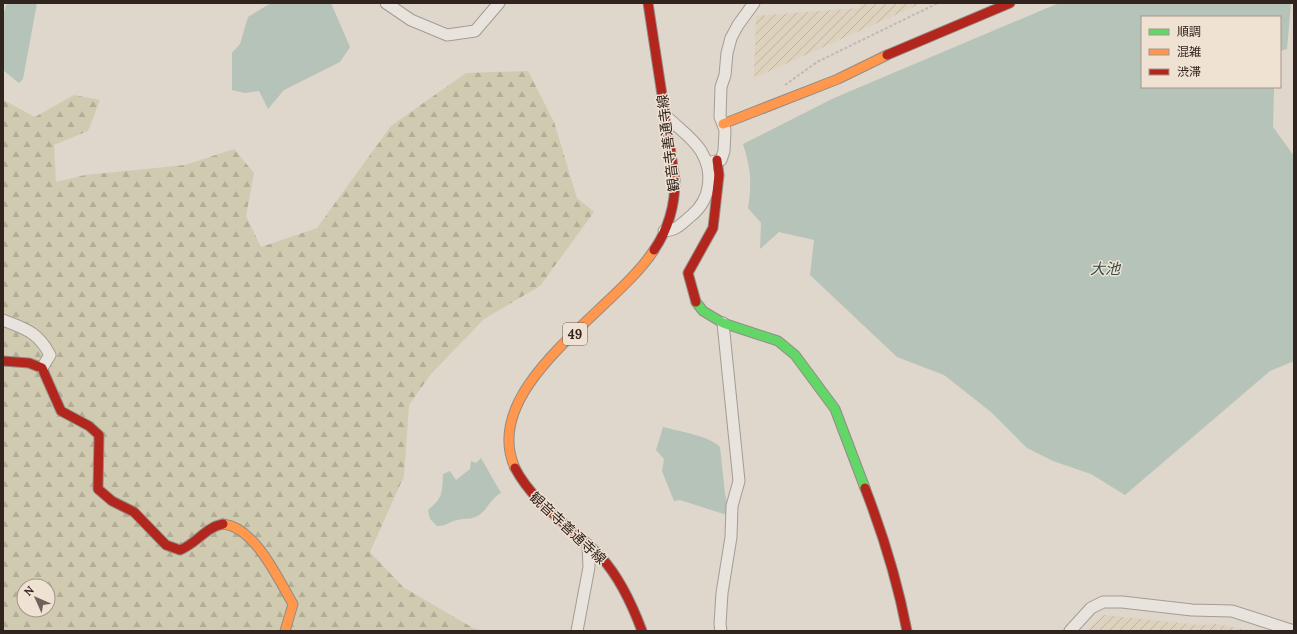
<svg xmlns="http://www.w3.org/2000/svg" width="1297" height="634" font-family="Lora,'Noto Sans JP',serif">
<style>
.farmland{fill:url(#farmland-furrows)}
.forest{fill:url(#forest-firs);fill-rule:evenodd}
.water{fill:#b6c3b9}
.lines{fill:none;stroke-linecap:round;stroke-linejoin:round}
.street-casing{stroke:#a49c95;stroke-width:13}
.fast-casing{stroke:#948c85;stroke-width:11}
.slow-casing{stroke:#948c85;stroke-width:11}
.jam-casing{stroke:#948c85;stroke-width:11}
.path{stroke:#c0bab4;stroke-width:2;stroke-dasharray:3 2;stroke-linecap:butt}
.street{stroke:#e8e3dc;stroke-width:11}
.fast{stroke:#63d668;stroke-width:9}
.slow{stroke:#ff974d;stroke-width:9}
.jam{stroke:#b3261e;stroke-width:9}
.labels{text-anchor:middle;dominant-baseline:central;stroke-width:3;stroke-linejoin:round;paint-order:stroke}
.shield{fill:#f0e2d2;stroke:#6a5d55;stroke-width:1}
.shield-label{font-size:13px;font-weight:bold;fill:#31241f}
.street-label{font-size:14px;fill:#31241f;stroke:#f0e2d2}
.water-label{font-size:15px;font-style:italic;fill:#304f48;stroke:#f0e2d2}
</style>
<defs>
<pattern id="farmland-furrows" width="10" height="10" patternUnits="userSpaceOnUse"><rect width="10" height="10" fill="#ddd2be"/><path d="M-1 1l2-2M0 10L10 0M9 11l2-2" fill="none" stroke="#beb4a3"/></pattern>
<pattern id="forest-firs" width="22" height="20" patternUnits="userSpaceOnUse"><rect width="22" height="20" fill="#d0cab0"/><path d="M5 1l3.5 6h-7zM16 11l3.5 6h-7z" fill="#b3ad97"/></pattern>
</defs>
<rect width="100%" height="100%" fill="#dfd6cc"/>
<!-- farmland -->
<g class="farmland">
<path d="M 860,3 L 922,3 L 754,78 L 756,16 L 859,8 Z"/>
<path d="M 1103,615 L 1199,625 L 1216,624 L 1253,631 L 1086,631 Z"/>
</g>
<!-- forest -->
<path class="forest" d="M 528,71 L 554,122 L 577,198 L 594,212 L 540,286 L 484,319 L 431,374 L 409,405 L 404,476 L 370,552 L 403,587 L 473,628 L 484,631 L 3,631 L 3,100 L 35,117 L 74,95 L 100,100 L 88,131 L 54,145 L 56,182 L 85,175 L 185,165 L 234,149 L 254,173 L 246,216 L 261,247 L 317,228 L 391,126 L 466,73 ZM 24,586 L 48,586 L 48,610 L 24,610 Z"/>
<!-- water -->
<g class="water">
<path d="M 7,3 L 37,3 L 23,79 L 19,83 L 3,70 L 3,15 Z"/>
<path d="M 271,3 L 331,3 L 350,47 L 340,62 L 284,90 L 268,109 L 259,91 L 245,93 L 232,90 L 232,53 L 240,44 L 248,17 Z"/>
<path d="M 1059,3 L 1291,3 L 1287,49 L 1280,51 L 1280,17 L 1142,17 L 1142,87 L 1274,87 L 1273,127 L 1294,156 L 1294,361 L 1270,371 L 1125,495 L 1091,474 L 1053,461 L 1027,448 L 991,412 L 944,375 L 897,357 L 810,275 L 814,240 L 779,232 L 760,249 L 761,223 L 748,208 C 752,182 751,170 743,144 L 834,98 Z"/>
<path d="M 663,427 C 678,431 710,436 720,447 L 725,494 L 728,506 L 727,515 L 680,500 L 674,501 L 662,471 L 664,459 L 656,450 Z"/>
<path d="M 481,458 L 501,493 C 490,499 488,509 479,515 C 472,520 465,518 457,520 C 448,522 448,526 437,526 L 430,519 L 428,510 C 443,498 442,493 443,474 L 450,471 L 456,480 L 470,469 L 471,461 L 476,463 Z"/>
</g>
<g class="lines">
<!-- street casing -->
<g class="street-casing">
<g id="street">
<path d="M 386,3 L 411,20 L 447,35 L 475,31 L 499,3"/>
<path d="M 707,163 L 721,160 L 724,151 L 725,130 L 720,117 L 721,87 L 725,75 L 727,53 L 731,38 L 738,25 L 754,3"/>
<path d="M 664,231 C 678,230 682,223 692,215 C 711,199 714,172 701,151 C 693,138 677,127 666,116"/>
<path d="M 3,320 C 26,329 38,332 50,355 L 42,368"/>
<path d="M 577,631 L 589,567 L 588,545"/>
<path d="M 721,631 L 720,624 L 722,593 L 731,537 L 732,506 L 739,481 L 723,323"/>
<path d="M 1070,631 L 1091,608 L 1103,602 L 1122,602 L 1192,610 L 1232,611 L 1294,631"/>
</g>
</g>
<!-- fast casing -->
<g class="fast-casing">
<path id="fast" d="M 696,302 L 703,311 L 723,323 L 778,341 L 795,355 L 835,409 L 865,488"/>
</g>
<!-- slow casing -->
<g class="slow-casing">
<g id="slow">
<path d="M 723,124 L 838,79 L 887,55"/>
<path d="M 515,468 C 478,386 617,309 654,250"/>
<path d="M 223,524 C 255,527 278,579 293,604 L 285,631"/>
</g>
</g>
<!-- jam casing -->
<g class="jam-casing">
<g id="jam">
<path d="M 648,3 L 675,180 C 675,206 669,228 654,250"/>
<path d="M 887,55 L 1010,3"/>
<path d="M 696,302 L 688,273 L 713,228 L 719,175 L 717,160"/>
<path d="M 3,361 L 29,363 L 42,368 L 61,411 L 89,426 L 99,435 L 98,489 L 112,501 L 134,512 L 166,545 L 180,550 C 196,544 206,527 223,524"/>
<path d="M 515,468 C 535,506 572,526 601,557 C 620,578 632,604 642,631"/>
<path d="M 865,488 C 884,537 897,579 907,631"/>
</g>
</g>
<!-- path -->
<path class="path" d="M 785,85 L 817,62 L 938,3"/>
<!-- street -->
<use href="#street" class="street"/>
<!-- fast -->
<use href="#fast" class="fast"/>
<!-- slow -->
<use href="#slow" class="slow"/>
<!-- jam -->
<use href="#jam" class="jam"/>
</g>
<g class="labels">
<!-- shield labels -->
<rect class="shield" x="563" y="323" width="24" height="22" rx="3"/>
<g class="shield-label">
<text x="575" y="334">49</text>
</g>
<!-- street labels -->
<g class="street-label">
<text transform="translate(668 143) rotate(-97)">観音寺善通寺線</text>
<text transform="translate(568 528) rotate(43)">観音寺善通寺線</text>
</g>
<!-- water labels -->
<g class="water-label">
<text x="1105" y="268">大池</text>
</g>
</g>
<!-- border -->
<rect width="1297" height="634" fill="none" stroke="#31241f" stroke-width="8"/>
<!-- legend -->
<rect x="1141" y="16" width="140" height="72" fill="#f0e2d2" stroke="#a4968a"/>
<rect x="1149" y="29" width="20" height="6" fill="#63d668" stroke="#a4968a"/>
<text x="1177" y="36" font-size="12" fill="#31241f">順調</text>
<rect x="1149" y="49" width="20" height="6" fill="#ff974d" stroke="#a4968a"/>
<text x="1177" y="56" font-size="12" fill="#31241f">混雑</text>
<rect x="1149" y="69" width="20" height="6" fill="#b3261e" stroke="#a4968a"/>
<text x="1177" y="76" font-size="12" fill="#31241f">渋滞</text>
<!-- north arrow -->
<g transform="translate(36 598) rotate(315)"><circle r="19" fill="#f0e2d2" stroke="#a4968a"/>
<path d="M0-3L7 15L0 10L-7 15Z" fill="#6e625c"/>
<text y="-6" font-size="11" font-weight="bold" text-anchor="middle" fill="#31241f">N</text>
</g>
</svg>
